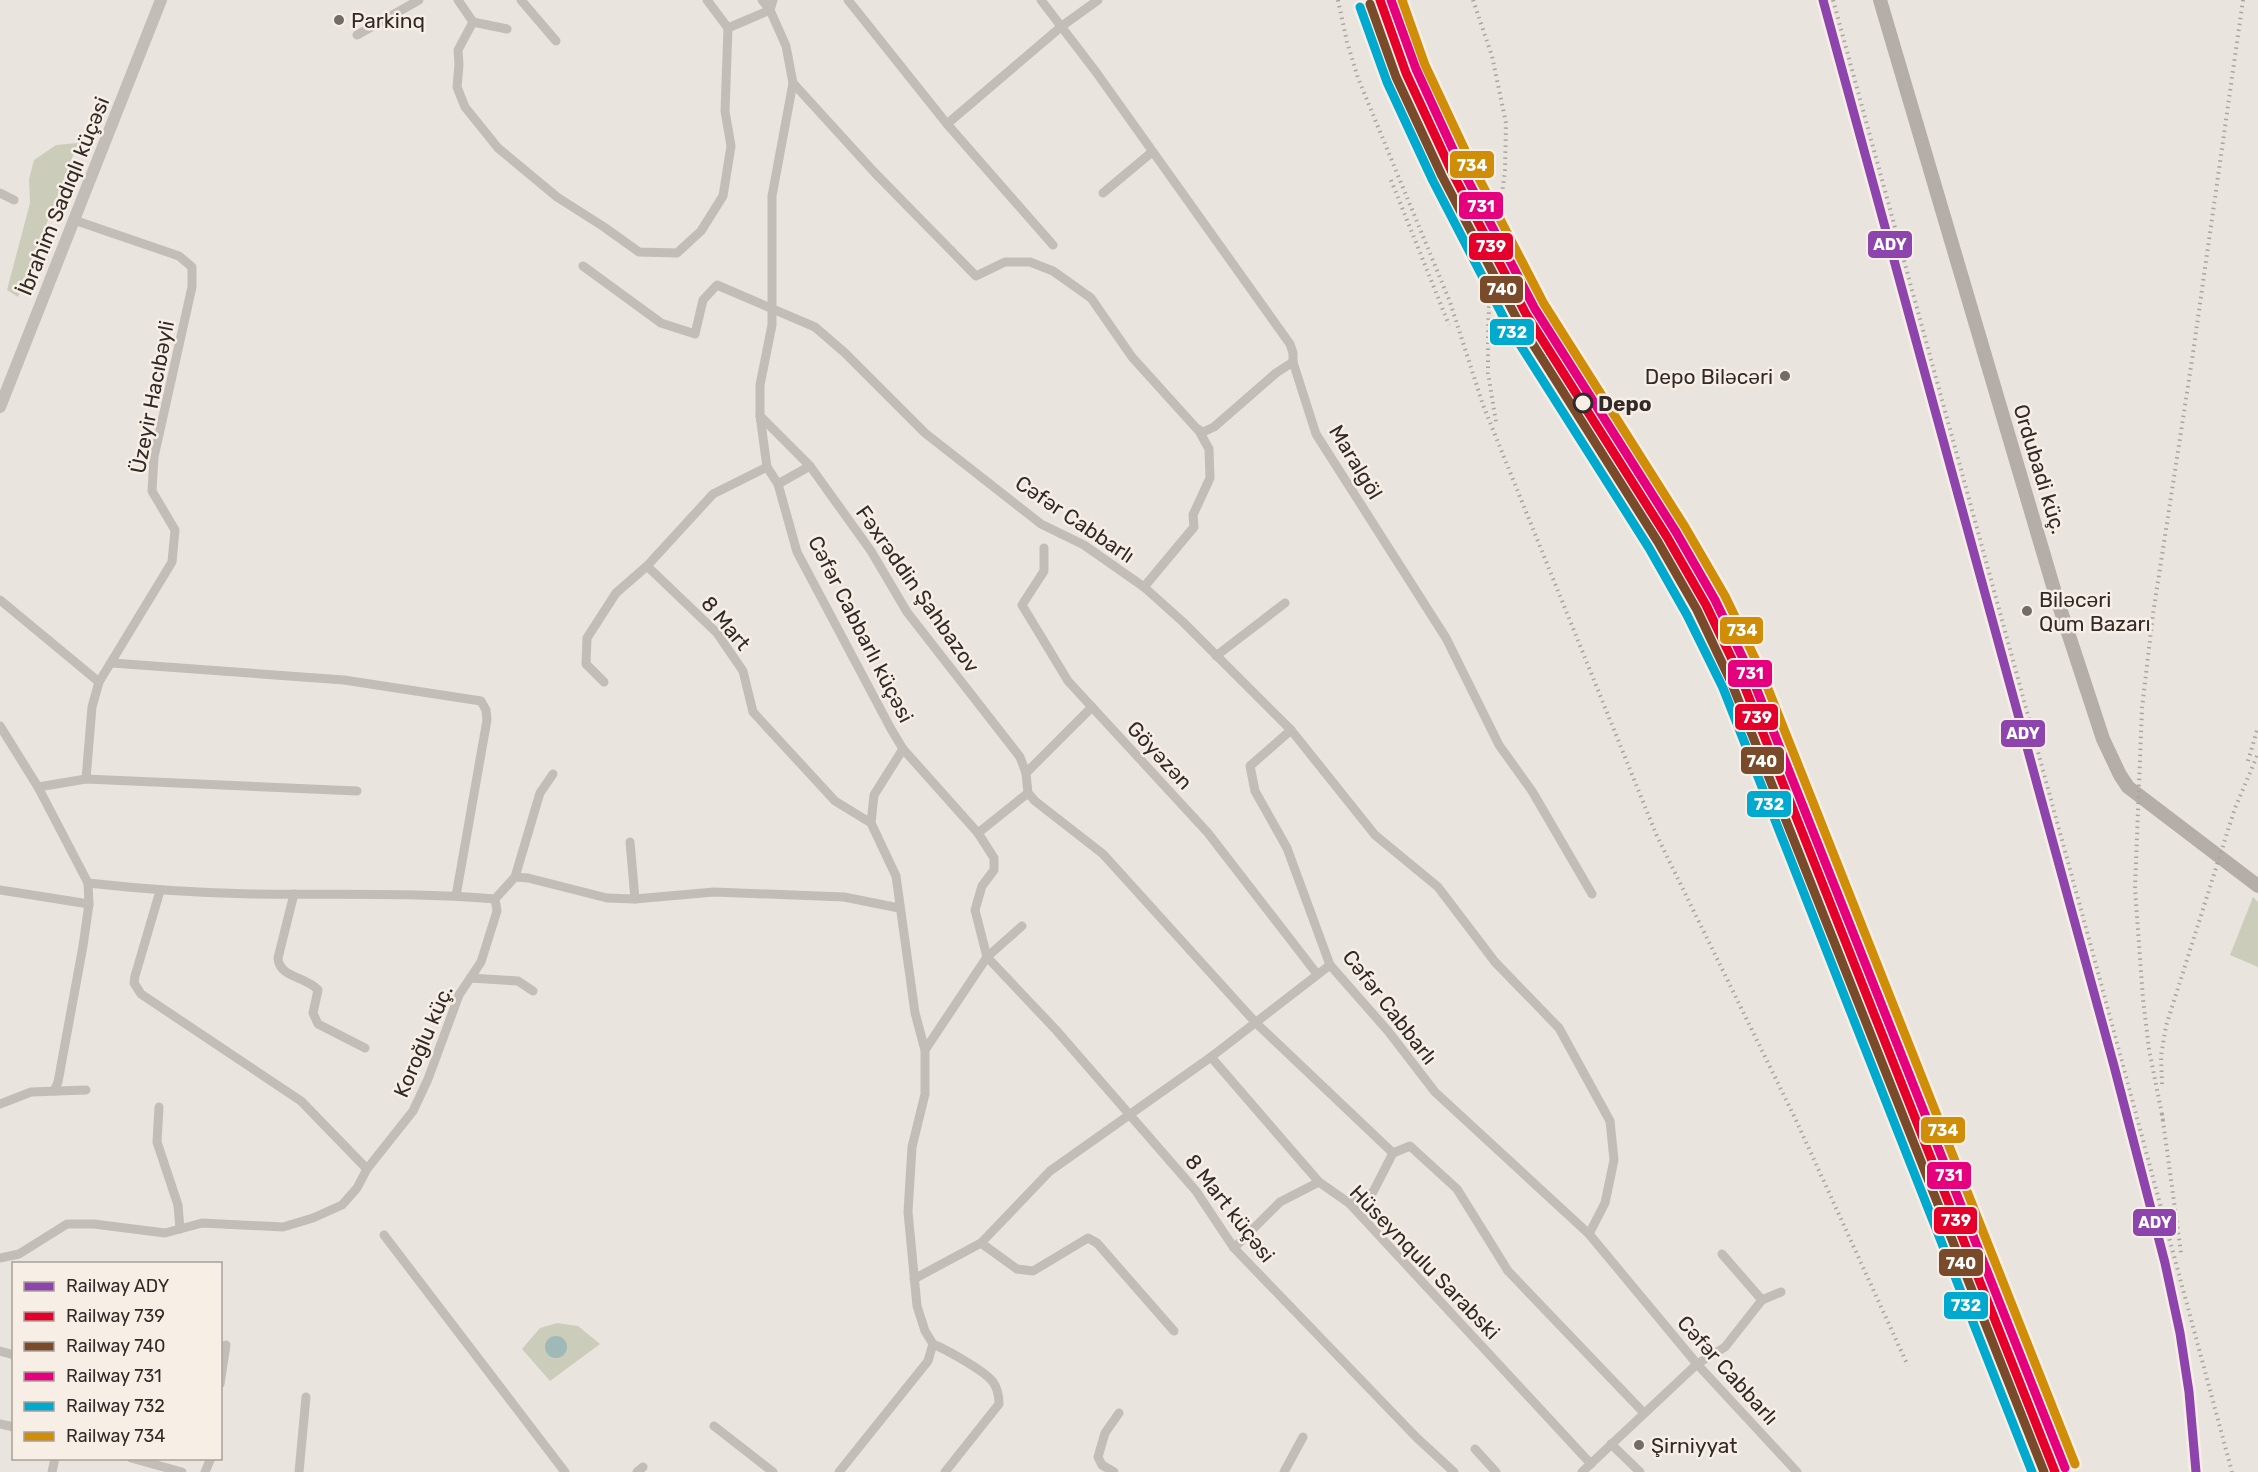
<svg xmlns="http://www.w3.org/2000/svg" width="2258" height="1472" font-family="Rubik,sans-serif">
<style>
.green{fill:#cbcdba}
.water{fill:#9eb9b8}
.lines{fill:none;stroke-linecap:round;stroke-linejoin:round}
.minor{stroke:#c3bdb8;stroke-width:9}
.tertiary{stroke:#c3bdb8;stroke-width:12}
.secondary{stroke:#b4ada8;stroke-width:14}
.rail{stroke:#aaa5a2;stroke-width:4;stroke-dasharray:1.5 4.5;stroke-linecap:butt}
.rail-1-casing{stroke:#f7efe6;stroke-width:14}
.rail-2-casing{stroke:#f7efe6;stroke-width:14}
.rail-3-casing{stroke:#f7efe6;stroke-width:14}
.rail-4-casing{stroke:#f7efe6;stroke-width:14}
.rail-5-casing{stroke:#f7efe6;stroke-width:14}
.rail-6-casing{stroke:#f7efe6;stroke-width:14}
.rail-1{stroke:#8e44ad;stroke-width:9}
.rail-2{stroke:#e4002b;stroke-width:9}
.rail-3{stroke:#7a4b2a;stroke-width:9}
.rail-4{stroke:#e5007d;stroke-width:9}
.rail-5{stroke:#00a9ce;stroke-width:9}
.rail-6{stroke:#d08d08;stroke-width:9}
.poi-dot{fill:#726b67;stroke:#f7efe6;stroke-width:2}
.stop-dot{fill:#f7efe6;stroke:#322a27;stroke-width:3}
.labels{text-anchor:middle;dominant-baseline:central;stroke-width:5;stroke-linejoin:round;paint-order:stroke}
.poi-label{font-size:21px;fill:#322a27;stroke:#f7efe6;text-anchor:start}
.street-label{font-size:21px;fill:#322a27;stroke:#f7efe6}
.stop-label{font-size:21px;font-weight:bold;fill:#322a27;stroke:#f7efe6;text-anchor:start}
.line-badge{stroke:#f7efe6;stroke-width:2}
.badge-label{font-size:16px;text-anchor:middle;font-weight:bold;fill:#fff}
</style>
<rect width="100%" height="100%" fill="#eae4de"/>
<!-- green -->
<g class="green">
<path d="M 78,143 L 18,297 L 7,290 L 30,203 L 29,179 L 34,160 L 56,145 Z"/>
<path d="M 2253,897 L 2258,902 L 2258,967 L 2230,955 Z"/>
<path d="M 557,1323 L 578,1326 L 600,1344 L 550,1381 L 522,1349 L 540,1328 Z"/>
</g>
<!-- water -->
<circle class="water" cx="556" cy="1347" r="11"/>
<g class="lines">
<!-- minor -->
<g class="minor">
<path d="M 458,0 L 473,22"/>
<path d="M 521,0 L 556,41"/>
<path d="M 762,0 L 770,10 L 786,46 L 793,83 L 772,196 L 772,325 L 760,385 L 760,416 L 767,467 L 778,484 L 797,552 L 891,729 L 903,749 L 978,833 L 1028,793 L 1035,801 L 1103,854 L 1256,1023 L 1393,1153"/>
<path d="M 848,0 L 947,124 L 1053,245"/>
<path d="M 1041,0 L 1096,72 L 1290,344 L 1293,353 L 1293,362 L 1316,434 L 1446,638 L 1499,745 L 1532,791 L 1592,894"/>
<path d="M 728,28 L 770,10 L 773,0"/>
<path d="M 507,29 L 473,22 L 458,50 L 459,65 L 457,87 L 465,107 L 498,148 L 557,197 L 604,227 L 639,252 L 677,253 L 701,231 L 723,196 L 731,146 L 725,111 L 728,28 L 707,0"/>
<path d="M 357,35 L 419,0"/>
<path d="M 793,83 L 875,173 L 976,276 L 1005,262 L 1030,262 L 1053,271 L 1091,298 L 1132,357 L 1197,429 L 1203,432 L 1214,427 L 1276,373 L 1293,362"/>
<path d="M 947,124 L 1062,26 L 1098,0"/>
<path d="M 0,193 L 14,200"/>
<path d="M 1103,193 L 1152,152"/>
<path d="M 74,220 L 179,256 L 192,267 L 192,287 L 154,457 L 152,491 L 175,530 L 172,562 L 99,682 L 92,707 L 86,779"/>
<path d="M 583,266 L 661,323 L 695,334 L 703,300 L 717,285 L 815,327 L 845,353 L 925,433 L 1041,524 L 1084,545 L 1144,587 L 1183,622 L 1291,730 L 1375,835 L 1438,887 L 1495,962 L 1559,1028 L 1610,1121 L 1614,1160 L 1605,1203 L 1589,1234"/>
<path d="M 760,416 L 810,466 L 871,551 L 907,612 L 1020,757 L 1026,773 L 1028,793"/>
<path d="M 767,467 L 713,494 L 647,566 L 717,633 L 743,671 L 753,712 L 835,801 L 871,823"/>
<path d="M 778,484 L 810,466"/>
<path d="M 1044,548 L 1044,571 L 1022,605 L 1068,681 L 1208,833 L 1317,974"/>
<path d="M 1144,587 L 1194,527 L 1193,515 L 1210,478 L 1209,449 L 1198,429"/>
<path d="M 0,600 L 99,682"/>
<path d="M 1216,656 L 1285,603"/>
<path d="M 112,663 L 344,680 L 481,701 L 486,710 L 487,720 L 456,896"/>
<path d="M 604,682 L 586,664 L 587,638 L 616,593 L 647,566"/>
<path d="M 0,726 L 38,787 L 88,883 L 89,904 L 83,946 L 58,1082 L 54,1091"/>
<path d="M 1291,730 L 1250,766 L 1255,791 L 1287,848 L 1330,965 L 1388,1031 L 1435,1092 L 1589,1234 L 1697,1364 L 1797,1472"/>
<path d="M 1026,773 L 1092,707"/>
<path d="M 38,787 L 86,779 L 357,791"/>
<path d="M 978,833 L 994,858 L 994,870 L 982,886 L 975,910 L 987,957 L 1056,1030 L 1196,1191 L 1234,1248 L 1417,1438 L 1454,1472"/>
<path d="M 630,842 L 635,899"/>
<path d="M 515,877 L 540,793 L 553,774"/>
<path d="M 88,883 C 142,889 197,893 252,894 C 333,895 414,892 495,899"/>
<path d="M 0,890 L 89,904"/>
<path d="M 160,891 L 135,976 L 134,983 L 141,994 L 301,1101 L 367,1169"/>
<path d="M 294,894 L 278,958 C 279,978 306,976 318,990 L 313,1013 L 318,1024 L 365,1048"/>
<path d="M 470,978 L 518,981 L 533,991"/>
<path d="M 925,1050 L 987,957 L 1022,926"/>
<path d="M 1211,1057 L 1319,1182 L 1349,1203 L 1591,1464"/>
<path d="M 0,1104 L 31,1092 L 86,1090"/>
<path d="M 159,1107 L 157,1142 L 178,1205 L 180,1229"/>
<path d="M 1393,1153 L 1410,1146 L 1457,1189 L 1508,1271 L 1644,1413"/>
<path d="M 1349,1203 L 1373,1192 L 1393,1153"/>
<path d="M 384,1235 L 565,1472"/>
<path d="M 981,1243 L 1017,1269 L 1033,1271 L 1088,1238 L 1097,1243 L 1174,1331"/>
<path d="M 1234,1248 L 1280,1202 L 1319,1182"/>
<path d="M 1722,1254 L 1762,1300"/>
<path d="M 0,1258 L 19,1254 L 67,1224 L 94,1224 L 165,1233 L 202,1223 L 283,1227 L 313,1218 L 342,1205 L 357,1188 L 367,1169 L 413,1111 L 428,1079 L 459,995 L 481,962 L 497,911 L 495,899 L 515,877 L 528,878 L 607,898 L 635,899 L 714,892 L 844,897 L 899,908"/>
<path d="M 914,1279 L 981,1243 L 1050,1171 L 1211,1057 L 1330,965"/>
<path d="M 933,1344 C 947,1350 985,1371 993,1382 C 998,1389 999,1396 999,1404 L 945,1472"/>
<path d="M 0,1351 L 14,1355"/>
<path d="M 220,1384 L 226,1345"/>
<path d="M 0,1424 L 14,1427"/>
<path d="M 714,1426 L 773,1472"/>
<path d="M 1611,1444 L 1640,1472"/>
<path d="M 1475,1449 L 1496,1472"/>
<path d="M 131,1458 L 182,1472"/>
<path d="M 52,1472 L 55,1458"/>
<path d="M 205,1472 L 211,1458"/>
<path d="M 299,1472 L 306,1397"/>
<path d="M 637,1472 L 643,1467"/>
<path d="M 839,1472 L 928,1361 L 933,1344 L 925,1331 L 917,1306 L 908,1212 L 912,1147 L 925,1094 L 925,1050 L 915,1013 L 896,876 L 871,823 L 874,795 L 903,749"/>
<path d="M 1114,1472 L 1102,1465 L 1098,1457 L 1105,1433 L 1119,1413"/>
<path d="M 1284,1472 L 1303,1437"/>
<path d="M 1582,1472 L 1697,1364 L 1725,1347 L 1762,1300 L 1781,1292"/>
</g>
<!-- tertiary -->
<path class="tertiary" d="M 0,407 L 161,0"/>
<!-- secondary -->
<path class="secondary" d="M 1880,0 L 2056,596 L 2103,739 L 2120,775 L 2128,787 L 2258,886"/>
<!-- rail -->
<g class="rail">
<path d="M 1338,0 L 1347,42 L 1358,78 L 1450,302 L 1483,405 L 1656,834 L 1795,1118 L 1908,1366"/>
<path d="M 1473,0 L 1492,56 L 1506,123 L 1505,171 L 1491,275 L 1488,327 L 1488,373 L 1496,422"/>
<path d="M 1833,0 L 2093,954 L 2232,1472"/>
<path d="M 1391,180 L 1449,325"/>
<path d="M 2248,761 L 2258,727"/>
<path d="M 2162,1084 L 2161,1056 L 2166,1026 L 2235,808 L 2258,754"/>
<path d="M 2162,1114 L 2181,1253"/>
<path d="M 2163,1120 L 2149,1049 L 2143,999 L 2135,889 L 2142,708 L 2153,614 L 2192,360 L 2243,0"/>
</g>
<!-- rail-1 casing -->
<g class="rail-1-casing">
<path id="rail-1" d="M 1823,0 L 2114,1066 L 2165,1263 L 2180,1333 L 2189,1392 L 2196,1472"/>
</g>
<!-- rail-2 casing -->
<g class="rail-2-casing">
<path id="rail-2" d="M 1380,0 L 1406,73 L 1452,172 L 1526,314 L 1667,537 L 1706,605 L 1742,680 L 2055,1472"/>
</g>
<!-- rail-3 casing -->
<g class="rail-3-casing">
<path id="rail-3" d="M 1370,4 L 1396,77 L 1442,176 L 1517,319 L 1658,542 L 1697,610 L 1732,684 L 2044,1472"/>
</g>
<!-- rail-4 casing -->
<g class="rail-4-casing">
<path id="rail-4" d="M 1391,0 L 1416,69 L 1461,167 L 1535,309 L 1676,532 L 1715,600 L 1751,675 L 2065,1468"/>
</g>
<!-- rail-5 casing -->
<g class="rail-5-casing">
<path id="rail-5" d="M 1360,7 L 1387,82 L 1433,181 L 1507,324 L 1649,548 L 1687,615 L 1723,688 L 2032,1472"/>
</g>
<!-- rail-6 casing -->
<g class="rail-6-casing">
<path id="rail-6" d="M 1402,0 L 1425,65 L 1471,163 L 1544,304 L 1685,527 L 1725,596 L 1761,671 L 2075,1464"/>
</g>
<!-- rail-1 -->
<use href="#rail-1" class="rail-1"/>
<!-- rail-2 -->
<use href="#rail-2" class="rail-2"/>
<!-- rail-3 -->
<use href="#rail-3" class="rail-3"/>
<!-- rail-4 -->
<use href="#rail-4" class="rail-4"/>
<!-- rail-5 -->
<use href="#rail-5" class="rail-5"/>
<!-- rail-6 -->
<use href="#rail-6" class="rail-6"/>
</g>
<!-- markers -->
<g class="poi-dot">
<circle cx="339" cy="20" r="6"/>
<circle cx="1785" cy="376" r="6"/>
<circle cx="2027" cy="611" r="6"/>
<circle cx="1639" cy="1445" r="6"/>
</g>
<circle class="stop-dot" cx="1583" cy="403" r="9"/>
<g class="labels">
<!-- poi labels -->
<g class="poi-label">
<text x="351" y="20">Parkinq</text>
<text x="1773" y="376" text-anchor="end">Depo Biləcəri</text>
<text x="2039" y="599">Biləcəri<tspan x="2039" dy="24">Qum Bazarı</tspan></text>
<text x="1651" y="1445">Şirniyyat</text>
</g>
<!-- street labels -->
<g class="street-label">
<text transform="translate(63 196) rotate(-68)">İbrahim Sadıqlı küçəsi</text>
<text transform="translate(152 397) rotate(-79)">Üzeyir Hacıbəyli</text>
<text transform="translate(1356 462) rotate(59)">Maralgöl</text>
<text transform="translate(2040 469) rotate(73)">Ordubadi küç.</text>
<text transform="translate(1075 519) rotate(34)">Cəfər Cabbarlı</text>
<text transform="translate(918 589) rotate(55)">Fəxrəddin Şahbazov</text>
<text transform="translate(726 623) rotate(50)">8 Mart</text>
<text transform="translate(861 629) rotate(63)">Cəfər Cabbarlı küçəsi</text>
<text transform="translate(1160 755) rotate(47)">Göyəzən</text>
<text transform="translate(1390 1007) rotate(52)">Cəfər Cabbarlı</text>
<text transform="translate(423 1041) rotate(-67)">Koroğlu küç.</text>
<text transform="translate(1230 1208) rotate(52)">8 Mart küçəsi</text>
<text transform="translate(1425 1262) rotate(46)">Hüseynqulu Sarabski</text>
<text transform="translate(1728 1370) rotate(48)">Cəfər Cabbarlı</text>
</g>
<!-- stop labels -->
<g class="stop-label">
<text x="1598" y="403">Depo</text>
</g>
</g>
<g class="line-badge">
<rect x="1449" y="150" width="46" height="29" rx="6" fill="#d08d08"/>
<rect x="1458" y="191" width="46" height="29" rx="6" fill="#e5007d"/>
<rect x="1867" y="230" width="46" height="29" rx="6" fill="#8e44ad"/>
<rect x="1468" y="232" width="46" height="29" rx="6" fill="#e4002b"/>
<rect x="1479" y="275" width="45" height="29" rx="6" fill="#7a4b2a"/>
<rect x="1489" y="318" width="46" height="28" rx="6" fill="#00a9ce"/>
<rect x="1719" y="616" width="45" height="29" rx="6" fill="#d08d08"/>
<rect x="1727" y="659" width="46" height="29" rx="6" fill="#e5007d"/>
<rect x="1734" y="703" width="45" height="28" rx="6" fill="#e4002b"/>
<rect x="2000" y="719" width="46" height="29" rx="6" fill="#8e44ad"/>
<rect x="1740" y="746" width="45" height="29" rx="6" fill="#7a4b2a"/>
<rect x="1746" y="790" width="46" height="28" rx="6" fill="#00a9ce"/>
<rect x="1920" y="1116" width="46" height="28" rx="6" fill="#d08d08"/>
<rect x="1926" y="1161" width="46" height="29" rx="6" fill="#e5007d"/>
<rect x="1933" y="1206" width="45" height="29" rx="6" fill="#e4002b"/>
<rect x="2132" y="1208" width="45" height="29" rx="6" fill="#8e44ad"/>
<rect x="1938" y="1248" width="46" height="29" rx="6" fill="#7a4b2a"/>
<rect x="1943" y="1291" width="46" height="29" rx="6" fill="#00a9ce"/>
</g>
<g class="badge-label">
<text x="1472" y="171">734</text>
<text x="1481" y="212">731</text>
<text x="1890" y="250">ADY</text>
<text x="1491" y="252">739</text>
<text x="1502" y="295">740</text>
<text x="1512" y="338">732</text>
<text x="1742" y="636">734</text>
<text x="1750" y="679">731</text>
<text x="1757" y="723">739</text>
<text x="2023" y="739">ADY</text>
<text x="1762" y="767">740</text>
<text x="1769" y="810">732</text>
<text x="1943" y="1136">734</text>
<text x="1949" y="1181">731</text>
<text x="1956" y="1226">739</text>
<text x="2155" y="1228">ADY</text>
<text x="1961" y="1269">740</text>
<text x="1966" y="1311">732</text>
</g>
<!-- legend -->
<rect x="12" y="1262" width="210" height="198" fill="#f7efe6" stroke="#a8a09a" stroke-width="1.5"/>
<rect x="24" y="1282" width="30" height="9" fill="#8e44ad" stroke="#a8a09a" stroke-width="1.5"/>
<text x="66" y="1292" font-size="18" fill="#322a27">Railway ADY</text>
<rect x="24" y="1312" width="30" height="9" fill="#e4002b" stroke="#a8a09a" stroke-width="1.5"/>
<text x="66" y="1322" font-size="18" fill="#322a27">Railway 739</text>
<rect x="24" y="1342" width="30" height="9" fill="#7a4b2a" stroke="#a8a09a" stroke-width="1.5"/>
<text x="66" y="1352" font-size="18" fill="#322a27">Railway 740</text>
<rect x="24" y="1372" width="30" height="9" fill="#e5007d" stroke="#a8a09a" stroke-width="1.5"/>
<text x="66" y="1382" font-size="18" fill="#322a27">Railway 731</text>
<rect x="24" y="1402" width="30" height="9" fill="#00a9ce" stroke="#a8a09a" stroke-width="1.5"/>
<text x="66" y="1412" font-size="18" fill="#322a27">Railway 732</text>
<rect x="24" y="1432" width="30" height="9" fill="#d08d08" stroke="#a8a09a" stroke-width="1.5"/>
<text x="66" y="1442" font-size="18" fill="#322a27">Railway 734</text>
</svg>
